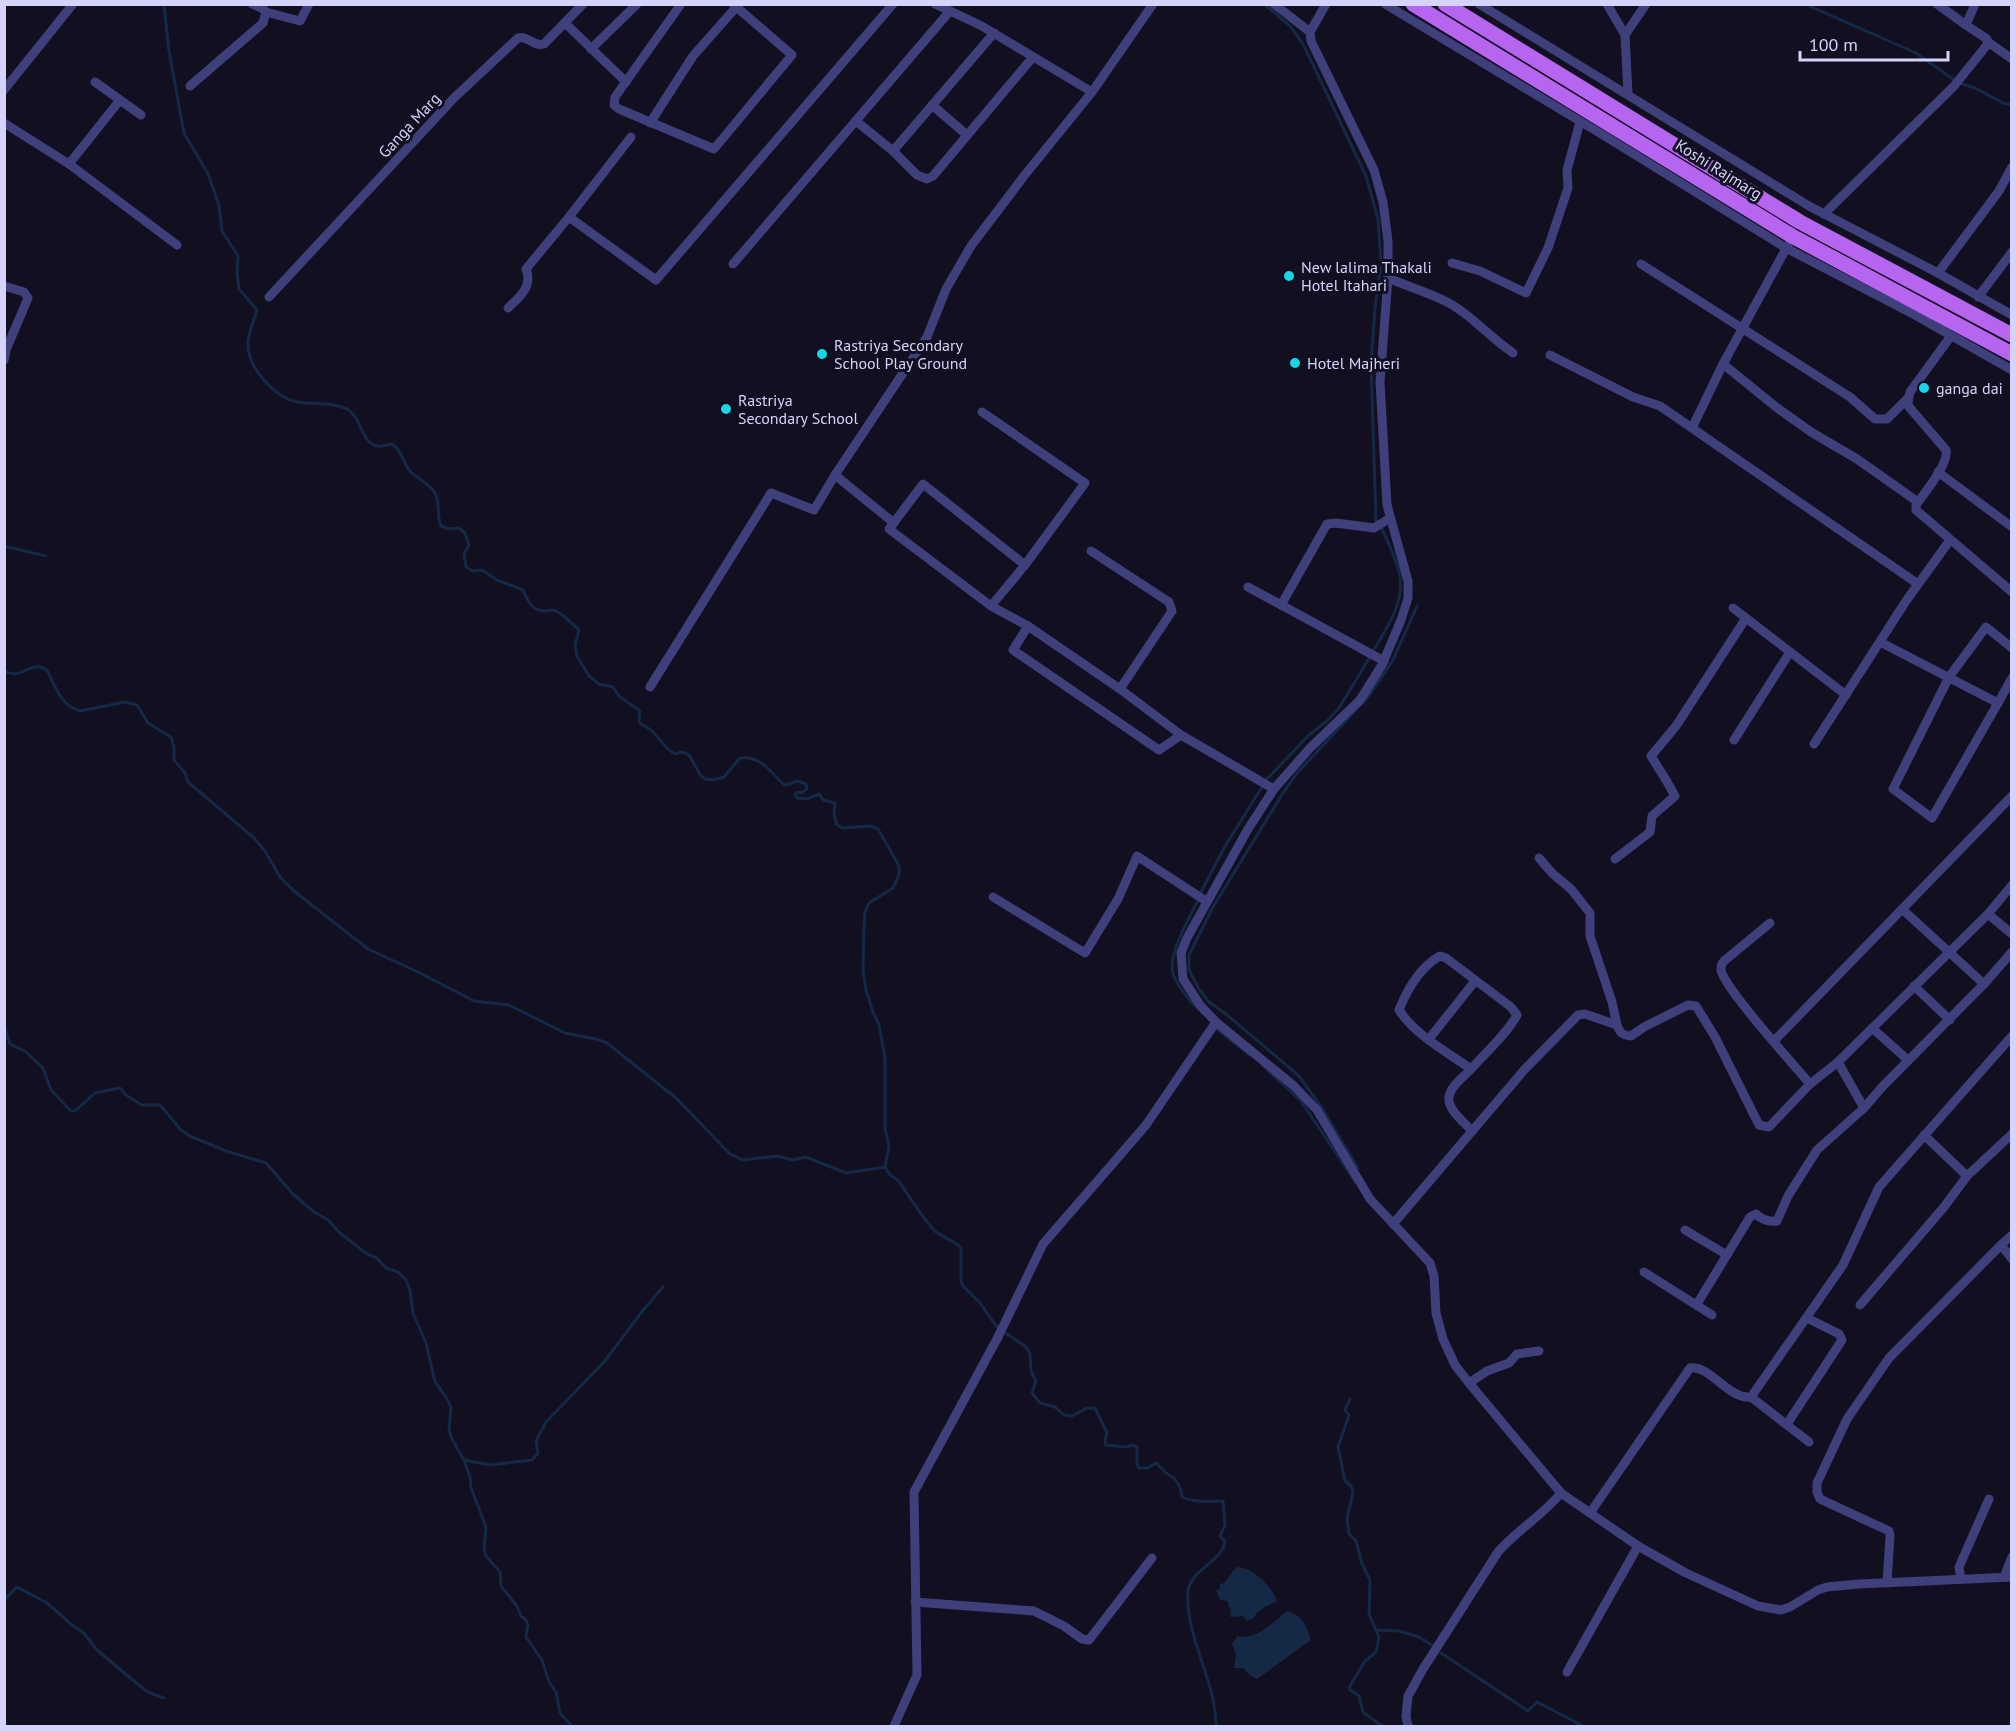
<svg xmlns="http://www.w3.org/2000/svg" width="2016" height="1731" font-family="'PT Sans',sans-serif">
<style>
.water{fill:#142946}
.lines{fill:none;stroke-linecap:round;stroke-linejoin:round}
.stream{stroke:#142946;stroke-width:3}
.street{stroke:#3f3f7b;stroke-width:9}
.primary{stroke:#b665f0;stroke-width:15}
.poi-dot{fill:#16d8e4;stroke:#110f20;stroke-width:2}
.labels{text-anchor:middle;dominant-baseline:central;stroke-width:6;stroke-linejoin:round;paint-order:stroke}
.street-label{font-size:16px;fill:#d6d3fb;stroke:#110f20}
.poi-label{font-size:16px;fill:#d6d3fb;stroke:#110f20;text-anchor:start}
</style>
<rect width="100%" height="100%" fill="#110f20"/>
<!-- water -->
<g class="water">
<path d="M 1236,1567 C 1252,1567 1272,1586 1277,1601 C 1269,1606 1257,1608 1254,1618 L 1247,1621 L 1243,1616 L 1230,1617 L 1231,1611 L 1227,1601 L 1220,1600 L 1216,1590 L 1220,1589 L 1220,1584 L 1224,1583 Z"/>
<path d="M 1287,1611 C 1303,1616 1306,1625 1311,1640 L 1257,1679 L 1249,1675 L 1244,1668 L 1234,1668 L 1236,1655 L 1232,1644 L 1237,1636 C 1255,1641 1274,1622 1287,1611 Z"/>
</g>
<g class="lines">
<!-- stream -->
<g class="stream">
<path d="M 164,4 L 169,51 L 184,133 L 208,174 L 219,205 L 222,231 L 238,256 L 237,273 L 239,289 L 257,310 C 254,320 249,331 248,342 C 246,366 274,397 297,402 C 315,405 330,401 347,409 C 362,417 361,444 378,446 C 383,447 387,444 392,444 C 402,450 403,463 410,471 C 417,479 429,483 435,493 C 441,503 436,515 441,526 L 449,529 L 459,528 L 465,533 L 469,545 L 464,554 L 466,567 L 473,571 L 482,570 L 497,580 L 523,590 C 528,601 532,612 546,611 C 552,610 551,609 556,611 C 564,615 572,624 579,630 L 575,645 L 577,656 L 589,676 L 599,684 L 613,687 L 619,696 L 640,711 L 639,721 L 641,724 L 651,730 L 669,750 L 675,754 L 682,752 L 689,755 L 701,776 L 705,779 L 713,780 L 724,777 L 740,758 C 760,755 770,771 783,784 L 786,785 L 797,781 L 806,784 L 807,789 L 803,792 L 796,793 L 795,795 L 797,798 L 807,799 L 819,794 L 823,800 L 835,803 L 834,814 L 837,825 L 843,828 L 871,826 L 878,829 L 899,866 L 899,875 L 893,888 L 869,903 L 865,912 L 864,927 L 863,970 L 866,990 L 873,1012 L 879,1025 L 885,1058 L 885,1129 L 889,1146 L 885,1167 L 890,1175 L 898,1180 C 909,1196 920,1215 934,1230 C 941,1238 954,1239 961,1248 L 961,1282 L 964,1287 L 980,1303 L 997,1327 L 1026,1347 L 1030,1354 L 1031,1371 L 1036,1381 L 1032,1393 L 1040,1403 L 1055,1407 L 1064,1415 L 1072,1416 L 1087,1408 L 1095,1408 L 1107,1433 L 1105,1440 L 1106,1445 L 1127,1447 L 1132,1445 L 1137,1447 L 1137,1464 L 1139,1468 L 1148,1468 L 1156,1463 L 1166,1473 L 1174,1478 L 1180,1487 L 1182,1497 C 1194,1503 1209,1501 1223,1501 L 1225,1525 L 1220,1536 L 1225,1541 C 1223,1562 1190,1569 1188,1592 C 1185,1638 1216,1679 1216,1726"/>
<path d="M 1264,4 L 1290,26 L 1303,44 L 1366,176 L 1378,219 L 1381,264 L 1375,308 L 1371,364 L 1376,521"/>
<path d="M 1805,4 L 1916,53 L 1957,82 L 1975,88 L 2003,103 L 2012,105"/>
<path d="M 4,546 L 46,556"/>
<path d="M 1373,651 C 1388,626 1408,598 1398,568 C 1394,555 1388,542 1382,529"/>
<path d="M 4,671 C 22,681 31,659 47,670 C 55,686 61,706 80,711 L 125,702 L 137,705 L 148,723 L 171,737 L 174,747 L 174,760 L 185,773 L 188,782 L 254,838 L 265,851 L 280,877 L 294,891 L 368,949 L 418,972 L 474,1001 L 509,1005 L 565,1033 L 596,1039 L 607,1043 L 676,1098 L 730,1154 L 743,1160 L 778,1156 L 792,1160 L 806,1157 L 846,1173 L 885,1167"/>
<path d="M 1266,780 L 1309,735 L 1326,722 L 1339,708 L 1370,657"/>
<path d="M 1201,892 L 1224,848 L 1262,787"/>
<path d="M 1197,902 C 1189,918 1171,950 1172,968 C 1173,983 1192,1004 1203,1014"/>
<path d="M 4,1026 L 10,1044 L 26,1052 L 43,1068 L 51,1090 L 71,1111 L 75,1111 L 95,1093 L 120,1088 L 126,1095 L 142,1105 L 160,1105 L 181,1130 L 190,1136 L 226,1151 L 266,1163 L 293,1194 L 314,1212 L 328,1220 L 340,1233 L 367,1254 L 377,1258 L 386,1268 L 398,1272 L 406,1280 L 410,1290 L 413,1313 L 426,1343 L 435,1382 L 446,1397 L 451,1407 L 449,1430 L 452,1439 L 464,1460 L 470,1477 L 471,1488 L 483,1519 L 486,1528 L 484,1548 L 486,1556 L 500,1572 L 501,1586 L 517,1606 L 521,1616 L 526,1620 L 528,1625 L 526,1637 L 542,1660 L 549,1682 L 556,1692 L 560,1713 L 572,1726"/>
<path d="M 1218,1030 L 1250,1055"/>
<path d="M 1262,1065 L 1301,1101 L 1356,1183"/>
<path d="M 1358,1168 L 1322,1108 L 1299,1076 L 1226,1014 L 1209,1002 L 1199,989 L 1189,970 L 1189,955 L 1213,907 L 1283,793 L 1297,773 L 1369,696 L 1393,660 L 1417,606"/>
<path d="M 1350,1399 L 1345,1410 L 1349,1415 L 1338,1447 L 1345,1481 L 1351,1486 L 1353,1492 L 1347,1519 L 1349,1534 L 1356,1541 L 1362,1564 L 1370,1580 L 1369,1614 L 1379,1637 L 1376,1652 L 1365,1661 L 1350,1686 L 1350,1690 L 1359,1696 L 1363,1712 L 1382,1726"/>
<path d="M 464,1460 L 490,1465 L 532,1460 L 538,1453 L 536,1441 L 546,1422 L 604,1362 L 644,1309 L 663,1287"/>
<path d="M 4,1600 L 17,1587 L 47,1603 L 72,1625 L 84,1633 L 96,1649 L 129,1677 L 148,1692 L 164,1698"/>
<path d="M 1376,1630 L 1399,1631 L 1419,1637 L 1435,1647"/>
<path d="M 1441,1653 L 1528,1711 L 1537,1702 L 1583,1726"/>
</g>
<!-- street -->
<g class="street">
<path d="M 681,4 L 615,97 L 614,105 L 619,109 L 714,149 L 792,55 L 733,4"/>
<path d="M 935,4 L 980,25 L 1092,92"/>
<path d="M 1274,4 L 1310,32"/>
<path d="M 1326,4 L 1310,32 L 1311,41 L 1374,170 L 1383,202 L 1388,241 L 1388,278 L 1380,382 L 1387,505 L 1408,581 L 1408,598 L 1401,620 L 1382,665 L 1360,700 L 1310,748 L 1274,789 L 1248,829 L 1187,938 L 1181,953 L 1183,979 L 1200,1005 L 1216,1022 L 1294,1086 L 1317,1110 L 1370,1199 L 1430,1263 L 1434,1276 L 1436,1313 L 1443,1339 L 1455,1365 L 1469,1383 L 1561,1493 L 1638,1546 L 1686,1573 L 1758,1606 L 1781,1610 L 1790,1607 L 1818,1590 L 1827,1587 L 1859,1584 L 2012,1577"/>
<path d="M 1385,4 L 1603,135 L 1786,248 L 1915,315 L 2012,370"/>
<path d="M 1479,4 L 1809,206 L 1938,273 L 2012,315"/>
<path d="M 1607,4 L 1625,35"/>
<path d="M 1937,4 L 1966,25"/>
<path d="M 266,12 L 300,21 L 309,4"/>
<path d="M 565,23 L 626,82"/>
<path d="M 1988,42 L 2012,59"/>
<path d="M 591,49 L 637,4"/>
<path d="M 95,82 L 141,115"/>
<path d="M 190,86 L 263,23 L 266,12 L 263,9 L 252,4"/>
<path d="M 4,90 L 73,4"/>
<path d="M 1628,94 L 1625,35 L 1646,4"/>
<path d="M 932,105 L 967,135"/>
<path d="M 856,121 L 893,151 L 917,175 L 927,179 L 933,176 L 1033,57"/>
<path d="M 4,123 L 69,164 L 177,245"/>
<path d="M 650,123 L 693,56 L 739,4"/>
<path d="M 631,137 L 569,217 L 656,280 L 893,4"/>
<path d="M 893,151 L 994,33"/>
<path d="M 69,164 L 120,100"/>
<path d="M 1824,214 L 1954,86 L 1987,45 L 1987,39 L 1966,25 L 1975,4"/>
<path d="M 1452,263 L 1480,271 L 1526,293 L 1548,248 L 1568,188 L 1567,170 L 1580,122"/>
<path d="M 733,264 L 950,11"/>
<path d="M 1641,264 L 1850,397 L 1875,419 L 1887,419 L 1908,398"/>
<path d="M 1938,273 L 1999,191 L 2012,167"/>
<path d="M 1388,278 C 1407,286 1427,292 1445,301 C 1471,314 1489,337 1513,353"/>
<path d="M 4,286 L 24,292 L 28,298 L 6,350 L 4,360"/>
<path d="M 269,297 L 454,98 L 518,38 C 528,35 533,47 544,44 L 583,4"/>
<path d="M 1978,297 L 2012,252"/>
<path d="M 508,308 C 520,297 533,286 526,269 L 569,217"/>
<path d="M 1951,336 L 1910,392 L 1908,402 L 1909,407 L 1946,450 C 1949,464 1925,492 1916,505 L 1916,510 L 2012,592"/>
<path d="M 1550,355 L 1633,397 L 1660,406 L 1918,584"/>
<path d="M 1723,364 L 1776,407 L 1811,432 L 1857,459 L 1918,502"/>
<path d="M 982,412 L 1085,483 L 1025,565"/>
<path d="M 1692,428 L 1723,364 L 1788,245"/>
<path d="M 1938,472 L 2012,527"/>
<path d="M 835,475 L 894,523"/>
<path d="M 1091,551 L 1169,602 L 1172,611 L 1120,689"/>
<path d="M 1248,587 L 1384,661"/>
<path d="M 1281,605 L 1327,524 L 1336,523 L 1374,528 L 1390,518"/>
<path d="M 991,606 L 1025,565 L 923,484 L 889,529 L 991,606 L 1028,626"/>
<path d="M 1733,608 L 1846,695"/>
<path d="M 1880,642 L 1998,703 L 1932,818 L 1893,789 L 1949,677 L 1986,627 L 2012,648"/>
<path d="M 650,687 L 771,493 L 814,510 L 835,475 L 927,337 L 946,289 L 971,246 L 1024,176 L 1092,92 L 1153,4"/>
<path d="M 1998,703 L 2012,678"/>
<path d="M 1181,735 L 1120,689 L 1028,626 L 1013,650 L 1159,750 L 1181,735 L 1274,789"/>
<path d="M 1734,740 L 1790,652"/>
<path d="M 1814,744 L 1906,601 L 1950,540"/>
<path d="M 1539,858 L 1553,874 L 1571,889 L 1590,913 L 1590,936 L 1612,1002 L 1617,1025"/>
<path d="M 1615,859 L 1650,832 L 1652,816 L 1675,796 L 1666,780 L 1651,756 L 1676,726 L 1746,618"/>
<path d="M 993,897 L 1085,953 L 1118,899 L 1137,856 L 1206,901"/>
<path d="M 1902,909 L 1984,984"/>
<path d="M 1988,914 L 2012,934"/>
<path d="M 1770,923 L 1724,961 C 1721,965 1721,965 1721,970 C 1724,988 1794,1065 1810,1084"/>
<path d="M 1914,986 L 1950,1020"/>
<path d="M 1872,1028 L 1908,1060"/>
<path d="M 1429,1039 L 1475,981"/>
<path d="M 1774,1041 L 2012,796"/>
<path d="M 1838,1062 L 1864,1108"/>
<path d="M 1471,1069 C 1447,1052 1415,1035 1399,1010 C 1407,990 1420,967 1440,956 L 1446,958 L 1511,1007 L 1517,1015 C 1506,1035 1487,1051 1472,1068 C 1465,1076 1451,1085 1449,1097 C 1447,1109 1464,1122 1472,1131"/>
<path d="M 1924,1135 L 1967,1176"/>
<path d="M 1393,1224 L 1525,1069 L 1578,1015 L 1585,1014 L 1617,1025 C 1620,1033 1622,1035 1631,1036 L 1644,1027 L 1688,1005 L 1696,1006 L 1715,1037 L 1759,1125 L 1769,1127 L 1810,1084 L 1838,1062 L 1988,914 L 2012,885"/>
<path d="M 1685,1230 L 1727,1255"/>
<path d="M 2012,1235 L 2001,1245 L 2012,1259"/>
<path d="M 1644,1272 L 1712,1315"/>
<path d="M 1697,1304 L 1750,1217 L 1756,1214 C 1762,1220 1768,1222 1777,1221 L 1788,1196 L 1817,1150 L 1864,1108 L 1883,1086 L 1984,984 L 2012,952"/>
<path d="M 1860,1305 L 1944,1207 L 1967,1176 L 2012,1134"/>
<path d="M 1469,1383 L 1487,1371 L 1509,1363 L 1517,1354 L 1539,1351"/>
<path d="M 1787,1424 L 1842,1340 L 1839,1334 L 1807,1318"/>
<path d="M 1809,1442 L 1751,1397 L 1843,1265 L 1879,1187 L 2012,1036"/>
<path d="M 1590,1513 L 1690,1368 C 1709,1364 1729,1400 1751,1397"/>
<path d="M 2004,1577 L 2012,1557"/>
<path d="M 1961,1579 L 1959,1567 L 1989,1499"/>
<path d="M 1887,1583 L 1890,1536 L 1889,1531 L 1820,1499 L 1817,1492 L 1817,1483 L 1847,1419 L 1889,1358 L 2001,1245"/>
<path d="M 915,1602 L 1034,1611 L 1064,1626 L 1082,1639 L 1089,1640 L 1152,1558"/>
<path d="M 1567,1672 L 1638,1546"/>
<path d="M 894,1726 L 917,1675 L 914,1492 L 998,1337 L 1043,1244 L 1146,1125 L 1216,1022"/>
<path d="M 1408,1726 L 1406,1716 L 1408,1696 L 1423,1669 L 1498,1552 C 1517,1530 1542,1516 1561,1493"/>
</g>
<!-- primary -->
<g class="primary">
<path d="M 1413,4 L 1792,236 L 2012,354"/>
<path d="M 1445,4 L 1800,222 L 2012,335"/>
</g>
</g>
<!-- markers -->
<g class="poi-dot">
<circle cx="1289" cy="276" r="6"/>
<circle cx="822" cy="354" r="6"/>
<circle cx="1295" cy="363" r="6"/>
<circle cx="1924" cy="388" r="6"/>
<circle cx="726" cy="409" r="6"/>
</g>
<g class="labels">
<!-- street labels -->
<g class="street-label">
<text transform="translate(409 125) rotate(-47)">Ganga Marg</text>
<text transform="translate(1719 169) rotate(32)">Koshi Rajmarg</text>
</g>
<!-- poi labels -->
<g class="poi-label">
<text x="1301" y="267">New lalima Thakali<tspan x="1301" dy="18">Hotel Itahari</tspan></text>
<text x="834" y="345">Rastriya Secondary<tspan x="834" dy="18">School Play Ground</tspan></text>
<text x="1307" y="363">Hotel Majheri</text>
<text x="1936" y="388">ganga dai</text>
<text x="738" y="400">Rastriya<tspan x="738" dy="18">Secondary School</tspan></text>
</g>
</g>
<!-- border -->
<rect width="2016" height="1731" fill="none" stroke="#d6d3fb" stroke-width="12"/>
<!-- scale -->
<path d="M1800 51v9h148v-9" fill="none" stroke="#d6d3fb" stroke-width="3"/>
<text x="1809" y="51" font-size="18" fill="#d6d3fb" stroke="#110f20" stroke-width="4.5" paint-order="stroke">100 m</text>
</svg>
